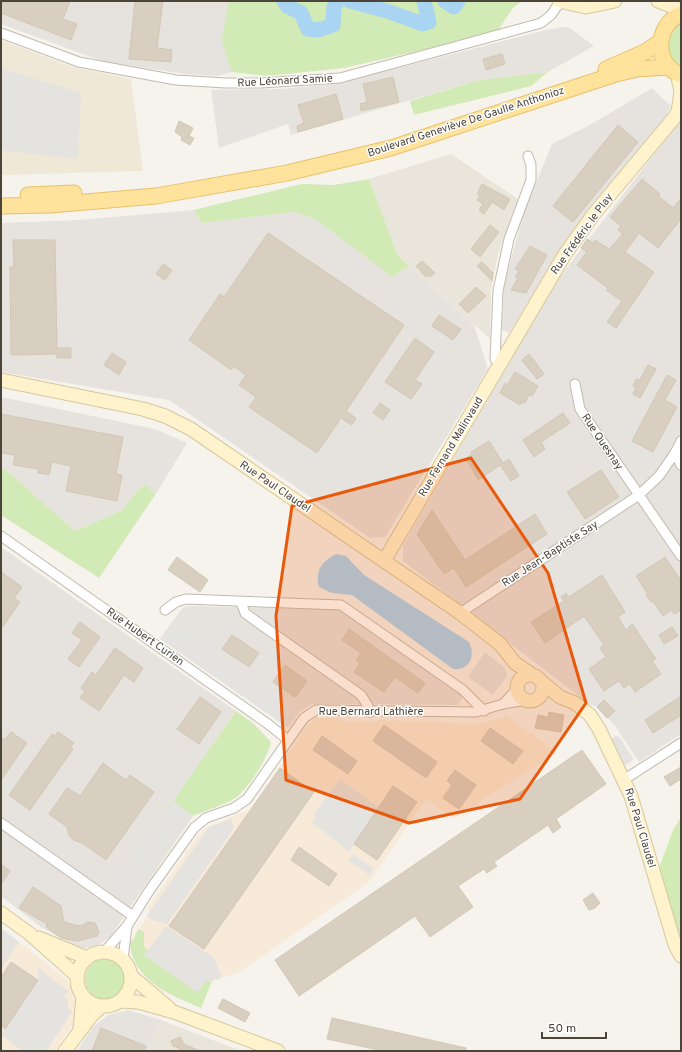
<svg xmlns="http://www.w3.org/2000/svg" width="682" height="1052" font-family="Overpass,sans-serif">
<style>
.residential{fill:#eae5da}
.commercial{fill:#f7ead8}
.industrial{fill:#e6e2dd}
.education{fill:#efe8d6}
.green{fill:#d2eab5}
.parking{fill:#e5e3e0}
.water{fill:#a9d4f2}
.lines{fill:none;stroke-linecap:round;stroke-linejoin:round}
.river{stroke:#a9d4f2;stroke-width:15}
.building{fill:#d8cfc1;stroke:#d3c7b4}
.street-casing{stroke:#c2bbae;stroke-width:11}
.secondary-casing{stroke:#d6c79b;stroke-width:15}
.primary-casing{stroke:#e6c16a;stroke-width:17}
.street{stroke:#fff;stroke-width:9}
.secondary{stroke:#fff3cd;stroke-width:13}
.primary{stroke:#ffe39c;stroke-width:15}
.marked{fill:#e8590c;fill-opacity:0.2;stroke:#e8590c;stroke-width:3;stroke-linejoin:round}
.labels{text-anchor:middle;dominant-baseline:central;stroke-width:3;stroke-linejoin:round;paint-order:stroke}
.street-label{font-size:11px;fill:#4b4439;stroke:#fff}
</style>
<rect width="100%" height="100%" fill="#f6f3ec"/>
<!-- residential -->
<g class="residential">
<path d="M 451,154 L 518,199 L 498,254 L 491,289 L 490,339 L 398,256 L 369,179 Z"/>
<path d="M 161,1020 L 241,1051 L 148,1051 Z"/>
</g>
<!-- commercial -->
<g class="commercial">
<path d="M 507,716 L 557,752 L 454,819 L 426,799 L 369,882 L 238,973 L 212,981 L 201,1008 L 160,990 L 146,978 L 131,953 L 130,943 L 149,914 L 148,908 L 199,834 L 207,827 L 251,809 L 307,726 L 314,719 L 317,718 L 339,718 L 343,721 L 375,722 L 379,720 L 479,724 Z"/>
<path d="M 19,942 L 66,979 L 74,994 L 76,1008 L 73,1024 L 55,1051 L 1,1051 L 1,969 Z"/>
</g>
<!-- industrial -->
<g class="industrial">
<path d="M 1,1 L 229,1 L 223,45 L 232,72 L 217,76 L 186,74 L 105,62 L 1,24 Z"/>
<path d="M 564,27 L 570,28 L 594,46 L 548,72 L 479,80 L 291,135 L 288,124 L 219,148 L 211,90 L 280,89 L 336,84 L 546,30 Z"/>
<path d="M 652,88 L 671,106 L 665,119 L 576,227 L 551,264 L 509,333 L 502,330 L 504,284 L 525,210 L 552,144 L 590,125 Z"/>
<path d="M 681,119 L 681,734 L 639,762 L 615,726 L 597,707 L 589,704 L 403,561 L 403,545 L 559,278 Z"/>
<path d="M 193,210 L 202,223 L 294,212 L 315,219 L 392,277 L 409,266 L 474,325 L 488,369 L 385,537 L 370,538 L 169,400 L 1,372 L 1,223 L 80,220 Z"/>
<path d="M 1,397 L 155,429 L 187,443 L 155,495 L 147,485 L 139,489 L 121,511 L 75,531 L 8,472 L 1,468 Z"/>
<path d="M 1,547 L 236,711 L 173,801 L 193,816 L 110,937 L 99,945 L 84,948 L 70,943 L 41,927 L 1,896 Z"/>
<path d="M 188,606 L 325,609 L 341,611 L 463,696 L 458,705 L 316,704 L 310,705 L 300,712 L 172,622 L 183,608 Z"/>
<path d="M 1,928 L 19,942 L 1,969 Z"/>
<path d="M 128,1010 L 161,1020 L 148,1051 L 77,1051 L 93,1027 L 108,1015 Z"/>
</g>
<!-- education -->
<path class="education" d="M 1,40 L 73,67 L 131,79 L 143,171 L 1,175 Z"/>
<!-- green -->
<g class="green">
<path d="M 229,1 L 522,1 L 513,8 L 496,33 L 344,68 L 267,76 L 232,72 L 223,45 L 222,37 Z"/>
<path d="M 681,19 L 681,66 C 668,59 668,49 666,36 Z"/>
<path d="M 548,72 L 531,86 L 414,115 L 410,101 L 479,80 Z"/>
<path d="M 369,179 L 398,256 L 409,266 L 392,277 L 315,219 L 294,212 L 202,223 L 193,210 L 302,184 L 334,185 Z"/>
<path d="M 1,468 L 8,472 L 75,531 L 121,511 L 139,489 L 147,485 L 155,495 L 99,578 L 1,515 Z"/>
<path d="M 236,711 L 254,724 L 271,742 C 269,756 250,785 239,795 C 231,803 204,811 193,816 L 173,801 Z"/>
<path d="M 681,817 L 681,938 L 677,935 L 659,868 L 673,830 Z"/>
<path d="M 138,929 L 144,932 L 144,947 L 148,950 L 144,955 L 205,982 L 212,981 L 201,1008 C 171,995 133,981 130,943 L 134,939 Z"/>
<circle cx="105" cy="979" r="20"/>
</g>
<!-- parking -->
<g class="parking">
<path d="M 1,68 L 81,93 L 78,159 L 1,150 Z"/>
<path d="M 172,622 L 300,712 L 288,728 L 160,639 Z"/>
<path d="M 485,652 L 505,668 L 507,676 L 493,695 L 468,677 Z"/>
<path d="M 618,735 L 634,759 L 626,765 L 621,761 L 610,740 Z"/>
<path d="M 340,779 L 379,807 L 349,852 L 312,822 L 316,817 L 313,815 Z"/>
<path d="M 173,801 L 189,813 L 138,887 L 134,890 L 127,892 L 114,885 Z"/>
<path d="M 231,819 L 234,827 L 232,831 L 167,924 L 152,920 L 147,916 L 209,827 Z"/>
<path d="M 353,854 L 374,869 L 369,875 L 348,860 Z"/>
<path d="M 166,926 L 214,958 L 222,978 L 205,982 L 198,993 L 144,955 Z"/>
<path d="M 38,968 L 68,991 L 64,997 L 68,1001 L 68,1008 L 72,1012 L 46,1051 L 23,1051 L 1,1035 L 38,980 Z"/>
</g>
<!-- water -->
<path class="water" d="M 336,554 L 346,556 L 364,575 L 469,642 C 476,655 470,671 453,669 L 352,595 L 332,593 L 319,587 C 315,571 321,562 336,554 Z"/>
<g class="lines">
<!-- river -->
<g class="river">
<path d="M 284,1 L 287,6 L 301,13 L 308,29 L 318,30 L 333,25 L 334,7 L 338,1"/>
<path d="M 350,1 L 387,11 L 423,24 L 429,22 L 424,1"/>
<path d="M 445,1 L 454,7 L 458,1"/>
</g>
</g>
<!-- building -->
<g class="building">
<path d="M 1,1 L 70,1 L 63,19 L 77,24 L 71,40 L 1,13 Z"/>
<path d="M 135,1 L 163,1 L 157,48 L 172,50 L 171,62 L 129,59 Z"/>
<path d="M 502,54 L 505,64 L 486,70 L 483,59 Z"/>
<path d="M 393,77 L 399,102 L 361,111 L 360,104 L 367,102 L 363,84 Z"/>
<path d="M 336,94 L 343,119 L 298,132 L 297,126 L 304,123 L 298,105 Z"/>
<path d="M 179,121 L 193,128 L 189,136 L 194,138 L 190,145 L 181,140 L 182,137 L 175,132 Z"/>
<path d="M 618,125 L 638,142 L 573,222 L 553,206 Z"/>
<path d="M 642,179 L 660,194 L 658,196 L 673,208 L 681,198 L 681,219 L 658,248 L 639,233 L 625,252 L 654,272 L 616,328 L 607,322 L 622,301 L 606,290 L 608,288 L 577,265 L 587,252 L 581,248 L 587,239 L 593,243 L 595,240 L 609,249 L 623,234 L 618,230 L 621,226 L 610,217 Z"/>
<path d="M 482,184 L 510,199 L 504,210 L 492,202 L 484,214 L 479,210 L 483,204 L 477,200 L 480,196 L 477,194 Z"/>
<path d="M 490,225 L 499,232 L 480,257 L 471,249 Z"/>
<path d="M 268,233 L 404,325 L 346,411 L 356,418 L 352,425 L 341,418 L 317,453 L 249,407 L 256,397 L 239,385 L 246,375 L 233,366 L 231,370 L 189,340 L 220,294 L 224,297 Z"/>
<path d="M 13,240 L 55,240 L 57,348 L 71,348 L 71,358 L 57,358 L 57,354 L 11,355 L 10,267 L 14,267 Z"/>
<path d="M 530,246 L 547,255 L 526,293 L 511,290 L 518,278 L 515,277 L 519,271 L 515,269 Z"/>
<path d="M 422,261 L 435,273 L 430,277 L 428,275 L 426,277 L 416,266 Z"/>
<path d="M 482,262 L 493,273 L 492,281 L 477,266 Z"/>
<path d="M 163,264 L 172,270 L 165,280 L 156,274 Z"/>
<path d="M 476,287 L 486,296 L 468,313 L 459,304 Z"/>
<path d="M 439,315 L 461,329 L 453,340 L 432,326 Z"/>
<path d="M 415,338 L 434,352 L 415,380 L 422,384 L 411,399 L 385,382 Z"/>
<path d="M 112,353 L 126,362 L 119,375 L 104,365 Z"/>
<path d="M 529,354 L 544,374 L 537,379 L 522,360 Z"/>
<path d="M 648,365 L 656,369 L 640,398 L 633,394 L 636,388 L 633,386 L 636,379 L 640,380 Z"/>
<path d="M 515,372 L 538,386 L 532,396 L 529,395 L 525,403 L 522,402 L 520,405 L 500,393 L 505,383 L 507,385 Z"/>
<path d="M 667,375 L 676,380 L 665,400 L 677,407 L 653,452 L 632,441 Z"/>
<path d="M 380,403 L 390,410 L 383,420 L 373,413 Z"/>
<path d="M 563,413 L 570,423 L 541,442 L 545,449 L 534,457 L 523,440 Z"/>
<path d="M 1,414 L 123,437 L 116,474 L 122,475 L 117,501 L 66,491 L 71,466 L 52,462 L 49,475 L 38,473 L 38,469 L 13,465 L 15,455 L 1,453 Z"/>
<path d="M 489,441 L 503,463 L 509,459 L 519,476 L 511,481 L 500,465 L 478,480 L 466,458 L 472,454 L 471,452 Z"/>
<path d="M 601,470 L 619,497 L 585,519 L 567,492 Z"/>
<path d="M 432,510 L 465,560 L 535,514 L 547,534 L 466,587 L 454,568 L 444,574 L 417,534 Z"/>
<path d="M 177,557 L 208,580 L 200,592 L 168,570 Z"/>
<path d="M 665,557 L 681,581 L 681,610 L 674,614 L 672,610 L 663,616 L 653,601 L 651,602 L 646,595 L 648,594 L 636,576 Z"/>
<path d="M 1,572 L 22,587 L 14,598 L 20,602 L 1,629 Z"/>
<path d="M 602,575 L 625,612 L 618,617 L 626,630 L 632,624 L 656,659 L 652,661 L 661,674 L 635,692 L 630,684 L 624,688 L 619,681 L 604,691 L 589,669 L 606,657 L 600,648 L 604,645 L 584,616 L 545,643 L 531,622 L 564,601 L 561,597 L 566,593 L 569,597 Z"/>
<path d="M 80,622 L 100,637 L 79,667 L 68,659 L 82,640 L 72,633 Z"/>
<path d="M 672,627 L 678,636 L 664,644 L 659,635 Z"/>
<path d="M 349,629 L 425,683 L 418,693 L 395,677 L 384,692 L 354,672 L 360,663 L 356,660 L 361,653 L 342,640 Z"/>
<path d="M 232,635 L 259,653 L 249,667 L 222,649 Z"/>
<path d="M 115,648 L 143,668 L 134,682 L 124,675 L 99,711 L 80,698 L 85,691 L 81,688 L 92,672 L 96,675 Z"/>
<path d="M 285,665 L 307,681 L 295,697 L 273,682 Z"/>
<path d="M 681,696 L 681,715 L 653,733 L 645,720 Z"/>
<path d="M 200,697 L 221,712 L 199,744 L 177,729 Z"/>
<path d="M 604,700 L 615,711 L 607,718 L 597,707 Z"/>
<path d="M 549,712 L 564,715 L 561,732 L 535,728 L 538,715 L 548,717 Z"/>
<path d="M 384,725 L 437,762 L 426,778 L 373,741 Z"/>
<path d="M 490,728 L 523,751 L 513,764 L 481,741 Z"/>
<path d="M 11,732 L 27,743 L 1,780 L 1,737 L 5,740 Z"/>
<path d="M 58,732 L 74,743 L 70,747 L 73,749 L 30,810 L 9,795 L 52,734 L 55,736 Z"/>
<path d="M 322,736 L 357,761 L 348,774 L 313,750 Z"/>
<path d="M 582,750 L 606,784 L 556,819 L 561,827 L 553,833 L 548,825 L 494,862 L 497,866 L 487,873 L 484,869 L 458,886 L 473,907 L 430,937 L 415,916 L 299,996 L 275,960 Z"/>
<path d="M 103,763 L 126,780 L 130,775 L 154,792 L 106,860 L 82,843 L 73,840 L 69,835 L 67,827 L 49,814 L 67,788 L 80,796 Z"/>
<path d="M 681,767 L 681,779 L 670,786 L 664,777 Z"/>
<path d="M 280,768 L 314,792 L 204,949 L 169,926 Z"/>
<path d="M 455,770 L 476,785 L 459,809 L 443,798 L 452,785 L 447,781 Z"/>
<path d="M 393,786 L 417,802 L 377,860 L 354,844 Z"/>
<path d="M 299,847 L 337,874 L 329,886 L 291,860 Z"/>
<path d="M 1,864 L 10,871 L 1,884 Z"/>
<path d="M 33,887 L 61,906 L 64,922 L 78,926 L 83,925 L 87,922 L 95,923 L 99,932 L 97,936 L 78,941 L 61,938 L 46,927 L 47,924 L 19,908 Z"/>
<path d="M 593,893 L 600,903 L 595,908 L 589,910 L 583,900 Z"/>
<path d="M 11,962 L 38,980 L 5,1029 L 1,1026 L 1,977 Z"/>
<path d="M 223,999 L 250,1013 L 245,1022 L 218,1008 Z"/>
<path d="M 332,1018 L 466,1048 L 466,1051 L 383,1051 L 327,1039 Z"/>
<path d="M 101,1028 L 146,1046 L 144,1051 L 92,1051 Z"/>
<path d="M 180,1037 L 184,1044 L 200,1051 L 179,1051 L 179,1048 L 173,1046 L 171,1041 Z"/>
</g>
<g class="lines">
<!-- street casing -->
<g class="street-casing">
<g id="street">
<path d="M 1,33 L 79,62 L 176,80 L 226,83 L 261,83 L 340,78 L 472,42 L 541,23 L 551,15 L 560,2"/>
<path d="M 500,364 L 495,359 L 498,291 L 509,239 L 531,180 L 531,165 L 528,156"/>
<path d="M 575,384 L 580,409 L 681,556"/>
<path d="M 675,453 L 681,441"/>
<path d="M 1,536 L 268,724 L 288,740"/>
<path d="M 241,602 L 245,613 L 260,624 L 361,695 L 368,706 L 370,712"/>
<path d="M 165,610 L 176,602 L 186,599 L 341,605 L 463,690 L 484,711"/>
<path d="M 460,613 L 639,495 L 659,476 L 675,453 L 681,465"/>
<path d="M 503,704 L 517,689"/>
<path d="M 625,779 L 681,743"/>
<path d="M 1,823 L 133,916"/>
<path d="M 105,951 L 127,926 L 149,891 L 194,828 L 206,818 L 234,808 L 247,799 L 304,718 L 316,710 L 476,712 L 503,704 L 526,700"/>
<path d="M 123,959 L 127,926"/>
</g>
</g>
<!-- secondary casing -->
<g class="secondary-casing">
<g id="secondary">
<path d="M 559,1 L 586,7 L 615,1"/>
<path d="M 658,1 L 681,10"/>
<path d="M 677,73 L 681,91 L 678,113"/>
<path d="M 1,380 L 143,409 L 165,416 L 191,429 L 460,613 L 500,644 L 515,663 L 531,674"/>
<path d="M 384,561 L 565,254 L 593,215 L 674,118 L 681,107"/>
<circle cx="530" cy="688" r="13"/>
<path d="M 542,682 L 560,697 L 575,703 L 590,715 L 599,729 L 631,796 L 675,945 L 681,956"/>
<path d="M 1,913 L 30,934 L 77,976"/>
<path d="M 39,938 L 87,958"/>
<circle cx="104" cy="979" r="27"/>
<path d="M 131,976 L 169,1008"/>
<path d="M 120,1001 L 138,1002 L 174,1012 L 278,1051"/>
<path d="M 80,1030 L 83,996"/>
<path d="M 65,1051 L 91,1016 L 102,1006"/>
</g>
</g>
<!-- primary casing -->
<g class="primary-casing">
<g id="primary">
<path d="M 681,14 C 655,25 653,65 681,75"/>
<path d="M 606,69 L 645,52 L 660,42"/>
<path d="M 28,195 L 74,193"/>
<path d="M 1,206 L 50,205 L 156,196 L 287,173 L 391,148 L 616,74 L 637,69 L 669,67"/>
</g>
</g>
<!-- street -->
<use href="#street" class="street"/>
<!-- secondary -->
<use href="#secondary" class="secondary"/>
<!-- primary -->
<use href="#primary" class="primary"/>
</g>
<!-- marked area -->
<path class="marked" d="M 471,458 L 548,573 L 586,703 L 520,799 L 409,823 L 286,780 L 276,616 L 292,506 Z"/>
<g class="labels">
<!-- street labels -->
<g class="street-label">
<text transform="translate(285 81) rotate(-3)">Rue Léonard Samie</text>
<text transform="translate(466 122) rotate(-18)">Boulevard Geneviève De Gaulle Anthonioz</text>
<text transform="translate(582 234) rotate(-54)">Rue Frédéric le Play</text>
<text transform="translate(602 442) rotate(56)">Rue Quesnay</text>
<text transform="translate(451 447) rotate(-59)">Rue Fernand Malinvaud</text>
<text transform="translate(275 487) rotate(34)">Rue Paul Claudel</text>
<text transform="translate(550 554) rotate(-33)">Rue Jean-Baptiste Say</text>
<text transform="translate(145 637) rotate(35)">Rue Hubert Curien</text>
<text x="371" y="712">Rue Bernard Lathière</text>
<text transform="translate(640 828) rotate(73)">Rue Paul Claudel</text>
</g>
</g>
<!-- border -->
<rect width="682" height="1052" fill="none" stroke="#4b4439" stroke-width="4"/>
<!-- scale -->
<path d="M542 1032v6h64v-6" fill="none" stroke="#4b4439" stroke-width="2"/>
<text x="548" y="1032" font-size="12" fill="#4b4439" stroke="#ffffff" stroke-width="3" paint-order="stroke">50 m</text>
</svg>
